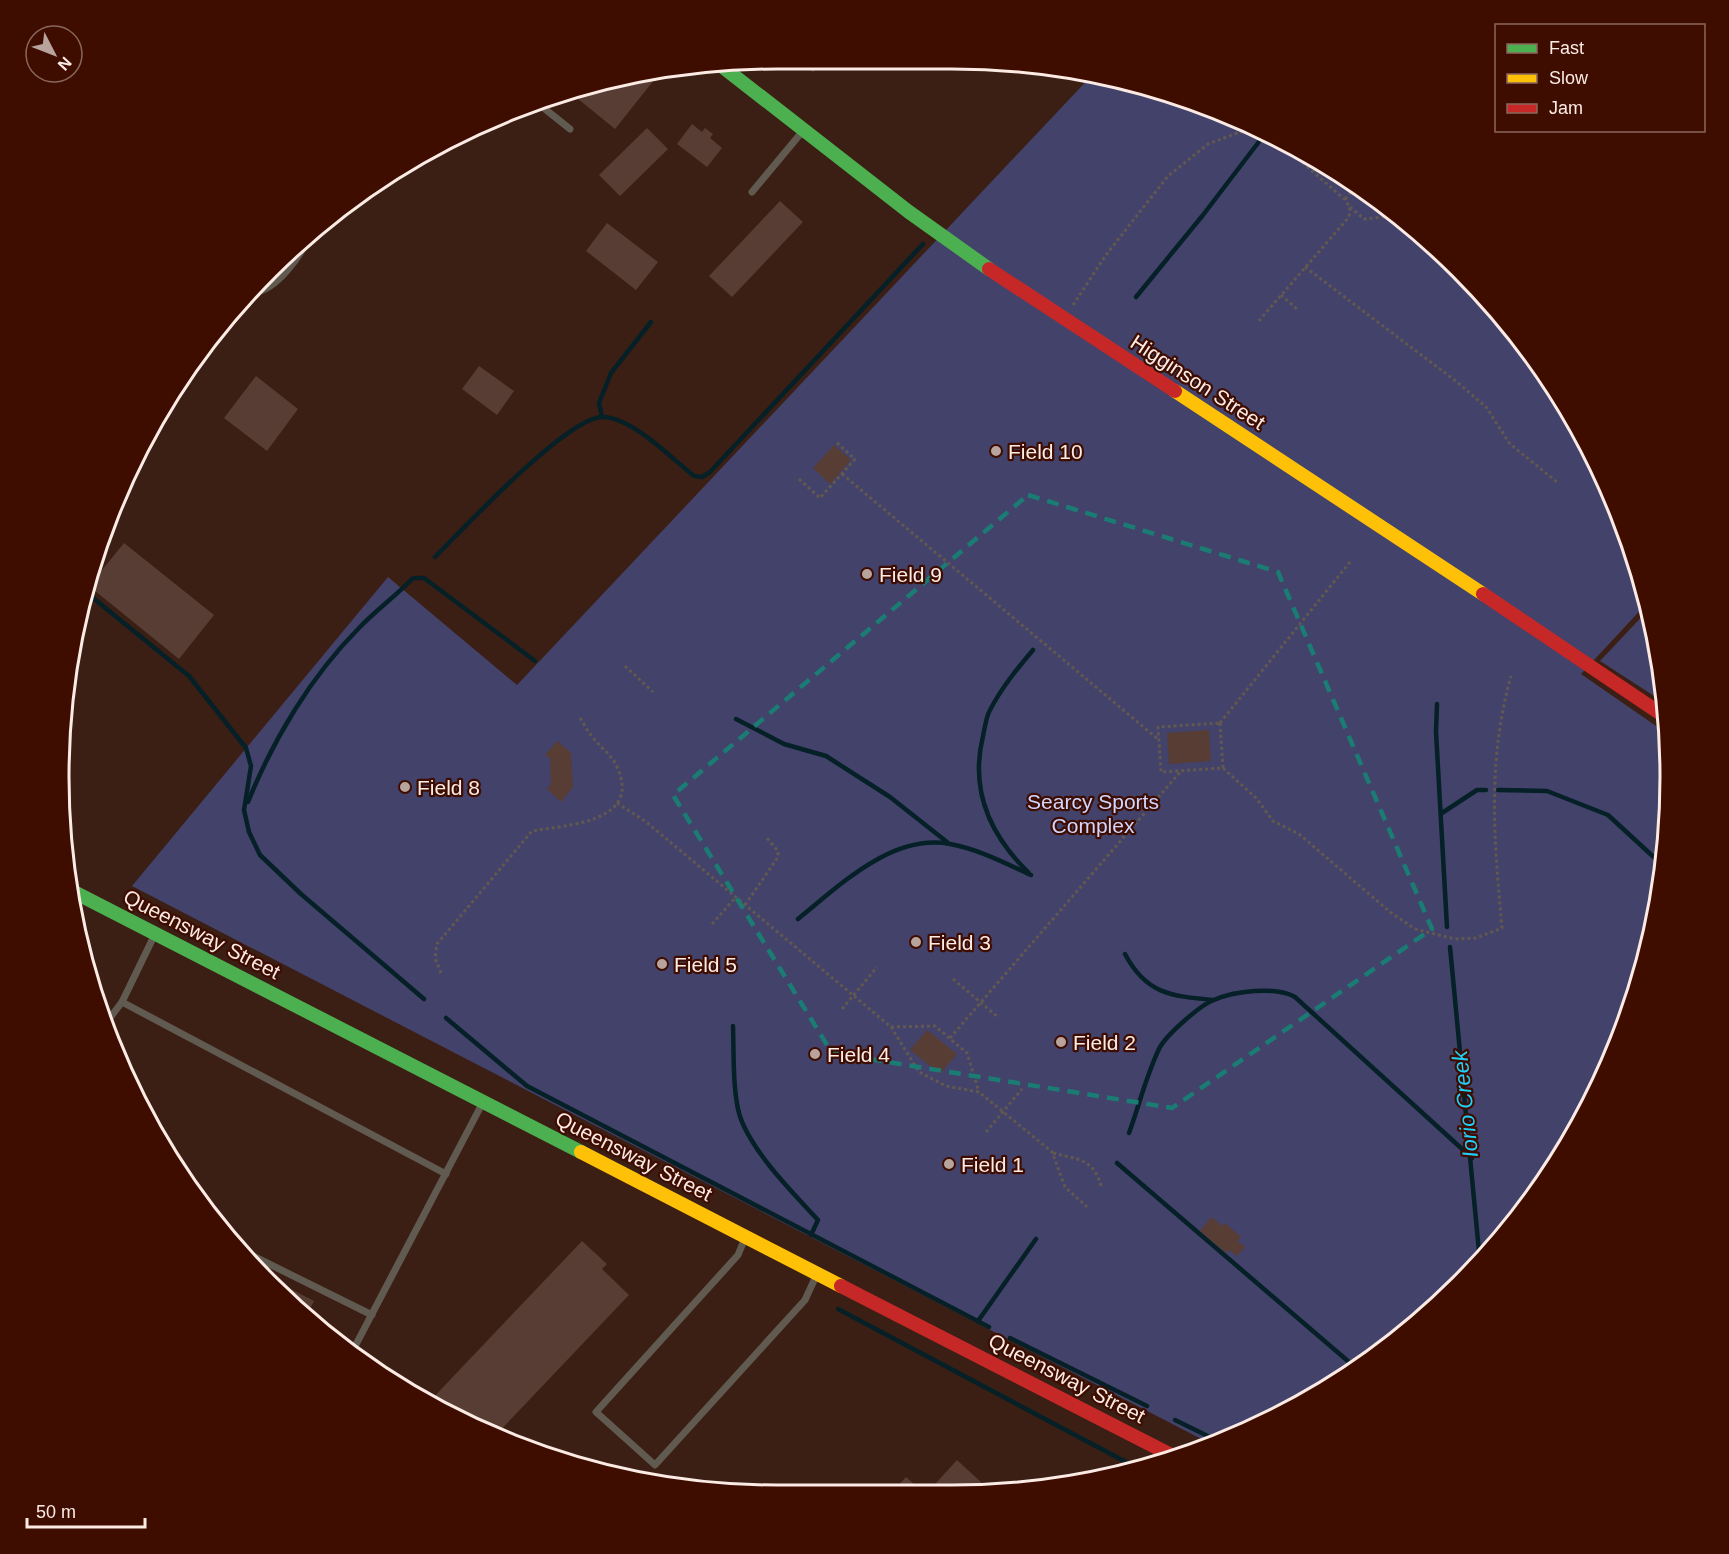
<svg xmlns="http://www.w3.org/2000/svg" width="1729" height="1554" font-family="Helvetica,sans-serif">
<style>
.green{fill:#43426b}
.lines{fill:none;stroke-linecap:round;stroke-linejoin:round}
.stream{stroke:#052027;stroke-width:4.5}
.building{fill:#573d34}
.path{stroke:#615850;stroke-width:3;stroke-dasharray:3 3;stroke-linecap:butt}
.lane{stroke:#615a50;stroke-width:7}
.fast{stroke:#4caf50;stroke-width:14}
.slow{stroke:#ffc107;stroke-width:14}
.jam{stroke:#c62828;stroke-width:14}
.marked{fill:none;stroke:#1b7c74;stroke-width:4.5;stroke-dasharray:12 8;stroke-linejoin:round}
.poi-dot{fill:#b8a49c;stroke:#3e0d00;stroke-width:2}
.labels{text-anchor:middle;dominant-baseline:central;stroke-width:4.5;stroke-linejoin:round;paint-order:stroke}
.street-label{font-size:21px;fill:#fcebe5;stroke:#3e0d00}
.poi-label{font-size:21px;fill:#fcebe5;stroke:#3e0d00;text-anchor:start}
.park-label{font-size:21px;fill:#d0d6ff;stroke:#3e0d00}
.water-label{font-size:22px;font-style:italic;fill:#1ed2fb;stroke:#3e0d00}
.rim{fill:none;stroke:#fcebe5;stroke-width:3}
</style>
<rect width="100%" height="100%" fill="#3b1f14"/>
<!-- green -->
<g class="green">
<path d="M 1094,73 L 1227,113 L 1312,155 L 1426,237 L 1522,340 L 1597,460 L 1646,591 L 1648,602 L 1581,674 L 1669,735 L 1664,871 L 1632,1008 L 1574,1137 L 1492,1251 L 1389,1347 L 1269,1422 L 1211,1444 L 132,886 L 388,577 L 517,685 Z"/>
<path d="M 1649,609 L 1665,703 L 1600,661 Z"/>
</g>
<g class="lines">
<!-- stream -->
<g class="stream">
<path d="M 1136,297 L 1203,215 L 1261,139"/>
<path d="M 602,417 L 599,403 L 611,373 L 651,322"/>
<path d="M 435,557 C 463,529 568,416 603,417 C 633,418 671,458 694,476 L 702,477 L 710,472 L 923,244"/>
<path d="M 87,593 L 189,676 L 246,748 L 251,766 L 244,810 L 249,832 L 260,855 L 301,894 L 424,999"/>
<path d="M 1437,704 L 1436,732 L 1447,927"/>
<path d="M 736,719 L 784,744 L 826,756 L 890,797 L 947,842"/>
<path d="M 1498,790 L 1547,791 L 1608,815 L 1658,861 L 1664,872"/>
<path d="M 248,802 C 273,740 311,676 359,628 C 376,610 396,596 413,578 L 424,578 L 535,661"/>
<path d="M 1442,813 L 1477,790 L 1486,790"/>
<path d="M 1028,872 C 989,834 970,789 983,736 C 985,727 986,717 990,710 C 1002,687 1017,669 1033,650"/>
<path d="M 798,919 C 839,886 892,833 950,844 C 978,849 1005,863 1031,875"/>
<path d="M 1450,947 L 1480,1262"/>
<path d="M 1125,954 C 1146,994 1171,996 1213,1000"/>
<path d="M 446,1018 L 527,1086 L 989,1327"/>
<path d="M 733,1026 C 734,1052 732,1099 742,1122 C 757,1157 793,1193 818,1220 L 811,1235"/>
<path d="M 1129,1133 C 1139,1106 1146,1076 1159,1049 C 1165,1036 1200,1005 1214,1000 C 1234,991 1275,986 1295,997 L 1472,1158"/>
<path d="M 1117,1163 L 1356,1368"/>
<path d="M 838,1309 L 1141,1470"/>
<path d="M 978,1321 L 1036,1239"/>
<path d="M 1010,1338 L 1147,1406"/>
<path d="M 1175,1420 L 1218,1441"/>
</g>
</g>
<!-- building -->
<g class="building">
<path d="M 796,59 L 823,59 L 813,72 Z"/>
<path d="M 662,70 L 615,129 L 572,94 L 636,72 Z"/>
<path d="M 692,124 L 702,132 L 705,128 L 713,134 L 710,138 L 722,148 L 707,167 L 677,144 Z"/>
<path d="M 647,128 L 668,149 L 620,196 L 599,175 Z"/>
<path d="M 780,201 L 803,222 L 732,297 L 709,276 Z"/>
<path d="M 607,223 L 658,262 L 636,290 L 586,251 Z"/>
<path d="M 479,366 L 514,391 L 497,415 L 462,389 Z"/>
<path d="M 256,376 L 298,409 L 267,451 L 224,418 Z"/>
<path d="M 834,445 L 851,460 L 830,484 L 813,468 Z"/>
<path d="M 124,543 L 214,615 L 179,659 L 89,586 Z"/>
<path d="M 1209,730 L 1211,761 L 1169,764 L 1167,733 Z"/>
<path d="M 557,741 L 571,753 L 573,787 L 561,802 L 547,789 L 551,784 L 550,758 L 545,755 Z"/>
<path d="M 927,1030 L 957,1054 L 940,1074 L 910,1050 Z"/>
<path d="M 1211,1217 L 1222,1226 L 1225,1223 L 1241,1237 L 1237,1241 L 1245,1247 L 1237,1256 L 1229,1250 L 1226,1253 L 1200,1231 Z"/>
<path d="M 582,1241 L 607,1264 L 602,1269 L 629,1295 L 496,1435 L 460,1422 L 429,1402 Z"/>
<path d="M 273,1280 L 314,1301 L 307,1314 Z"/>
<path d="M 957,1460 L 994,1494 L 926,1494 Z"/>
<path d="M 906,1477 L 925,1494 L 890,1494 Z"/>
</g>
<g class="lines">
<!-- path -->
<g class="path">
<path d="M 1345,199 L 1356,187"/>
<path d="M 1350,207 L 1364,219 L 1383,217 L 1389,210"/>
<path d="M 1305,267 L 1457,382 L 1486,407 L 1510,444 L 1557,482"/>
<path d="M 1281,295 L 1298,310"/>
<path d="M 1073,305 L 1106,255 L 1168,176 L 1208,144 L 1240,132 L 1275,138 L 1345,200 L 1350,207 L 1349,217 L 1257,323"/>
<path d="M 842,474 L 1159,740"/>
<path d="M 799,479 L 820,498 L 855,459 L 835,441"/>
<path d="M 625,666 L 653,692"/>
<path d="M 1220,723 L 1223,768 L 1161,772 L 1158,727 Z"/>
<path d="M 1220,723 L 1350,562"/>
<path d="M 1223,768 L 1256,798 L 1273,821 L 1299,834 L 1390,912 L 1415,929 L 1455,939 L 1476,938 L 1502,928 C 1494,840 1487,762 1511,676"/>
<path d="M 617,803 L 645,821 L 891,1027 L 919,1072 L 946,1086 L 979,1092 L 1052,1152 L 1065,1187 L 1087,1207"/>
<path d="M 745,905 L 778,857 L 778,851 L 767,838"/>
<path d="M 712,924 L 736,897"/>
<path d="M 441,973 L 435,958 L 437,944 L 532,831 C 565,825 643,823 617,767 C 612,755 602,749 594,739 C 588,732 583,723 579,716"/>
<path d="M 953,979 L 999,1018"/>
<path d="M 842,1009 L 877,967"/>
<path d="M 891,1027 L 935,1026 L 967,1053 L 979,1092"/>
<path d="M 950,1038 L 1181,771"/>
<path d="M 986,1132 L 1022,1089"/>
<path d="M 1053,1153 C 1081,1160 1094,1159 1102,1189"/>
</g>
<!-- lane -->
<g class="lane">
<path d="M 540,105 L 570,129"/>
<path d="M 752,192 L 802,132"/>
<path d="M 255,292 C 277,290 301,255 309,237"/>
<path d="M 122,1002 L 446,1174"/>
<path d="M 106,1023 L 122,1002 L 155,934"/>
<path d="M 745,1238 L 738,1255 L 596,1412 L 655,1465 L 805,1300 L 816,1276"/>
<path d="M 245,1252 L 372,1315"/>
<path d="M 351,1354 L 482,1104"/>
</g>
<!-- fast -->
<g class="fast">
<path d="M 719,64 L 909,212 L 989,269"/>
<path d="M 74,892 L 581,1152"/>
</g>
<!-- slow -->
<g class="slow">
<path d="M 1175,391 L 1483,594"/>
<path d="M 581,1152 L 841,1286"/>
</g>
<!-- jam -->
<g class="jam">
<path d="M 989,269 L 1175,391"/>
<path d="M 1483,594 L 1667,718"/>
<path d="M 841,1286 L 1175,1457"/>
</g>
</g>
<!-- marked area -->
<path class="marked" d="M 1028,495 L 1278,572 L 1432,929 L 1172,1108 L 832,1053 L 673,795 Z"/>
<!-- markers -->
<g class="poi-dot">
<circle cx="996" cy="451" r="6"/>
<circle cx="867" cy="574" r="6"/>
<circle cx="405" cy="787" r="6"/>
<circle cx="916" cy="942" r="6"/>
<circle cx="662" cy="964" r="6"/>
<circle cx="1061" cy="1042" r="6"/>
<circle cx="815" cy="1054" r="6"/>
<circle cx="949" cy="1164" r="6"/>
</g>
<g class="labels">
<!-- street labels -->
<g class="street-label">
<text transform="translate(1198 382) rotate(33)">Higginson Street</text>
<text transform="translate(202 934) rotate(27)">Queensway Street</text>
<text transform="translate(634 1156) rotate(27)">Queensway Street</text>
<text transform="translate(1067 1378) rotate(27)">Queensway Street</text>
</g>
<!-- poi labels -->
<g class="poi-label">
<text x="1008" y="451">Field 10</text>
<text x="879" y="574">Field 9</text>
<text x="417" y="787">Field 8</text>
<text x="928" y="942">Field 3</text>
<text x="674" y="964">Field 5</text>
<text x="1073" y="1042">Field 2</text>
<text x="827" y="1054">Field 4</text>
<text x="961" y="1164">Field 1</text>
</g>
<!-- park labels -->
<g class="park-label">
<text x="1093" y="801">Searcy Sports<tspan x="1093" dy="24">Complex</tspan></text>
</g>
<!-- water labels -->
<g class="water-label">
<text transform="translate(1465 1104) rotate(-96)">Iorio Creek</text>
</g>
</g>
<!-- crop -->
<path d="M0 0H1729V1554H0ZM777 69H952A708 708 0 0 1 1660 777V777A708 708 0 0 1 952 1485H777A708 708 0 0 1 69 777V777A708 708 0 0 1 777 69Z" fill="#3e0d00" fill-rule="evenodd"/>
<path class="rim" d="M777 69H952A708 708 0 0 1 1660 777V777A708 708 0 0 1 952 1485H777A708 708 0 0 1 69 777V777A708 708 0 0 1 777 69Z"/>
<!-- legend -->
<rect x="1495" y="24" width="210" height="108" fill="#3e0d00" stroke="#8a665c" stroke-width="1.5"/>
<rect x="1507" y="44" width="30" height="9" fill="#4caf50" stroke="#8a665c" stroke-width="1.5"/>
<text x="1549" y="54" font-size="18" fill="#fcebe5">Fast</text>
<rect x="1507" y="74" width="30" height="9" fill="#ffc107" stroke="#8a665c" stroke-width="1.5"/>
<text x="1549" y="84" font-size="18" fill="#fcebe5">Slow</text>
<rect x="1507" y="104" width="30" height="9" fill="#c62828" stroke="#8a665c" stroke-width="1.5"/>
<text x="1549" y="114" font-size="18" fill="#fcebe5">Jam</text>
<!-- north arrow -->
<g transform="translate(54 54) rotate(132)"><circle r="28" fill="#3e0d00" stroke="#8a665c" stroke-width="1.5"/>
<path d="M0-4.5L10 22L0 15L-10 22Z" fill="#b8a49c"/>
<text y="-9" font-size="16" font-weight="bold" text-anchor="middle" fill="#fcebe5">N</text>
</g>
<!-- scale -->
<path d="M27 1518v9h118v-9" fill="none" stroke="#fcebe5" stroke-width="3"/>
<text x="36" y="1518" font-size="18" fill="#fcebe5" stroke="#3e0d00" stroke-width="4.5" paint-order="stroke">50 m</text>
</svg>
